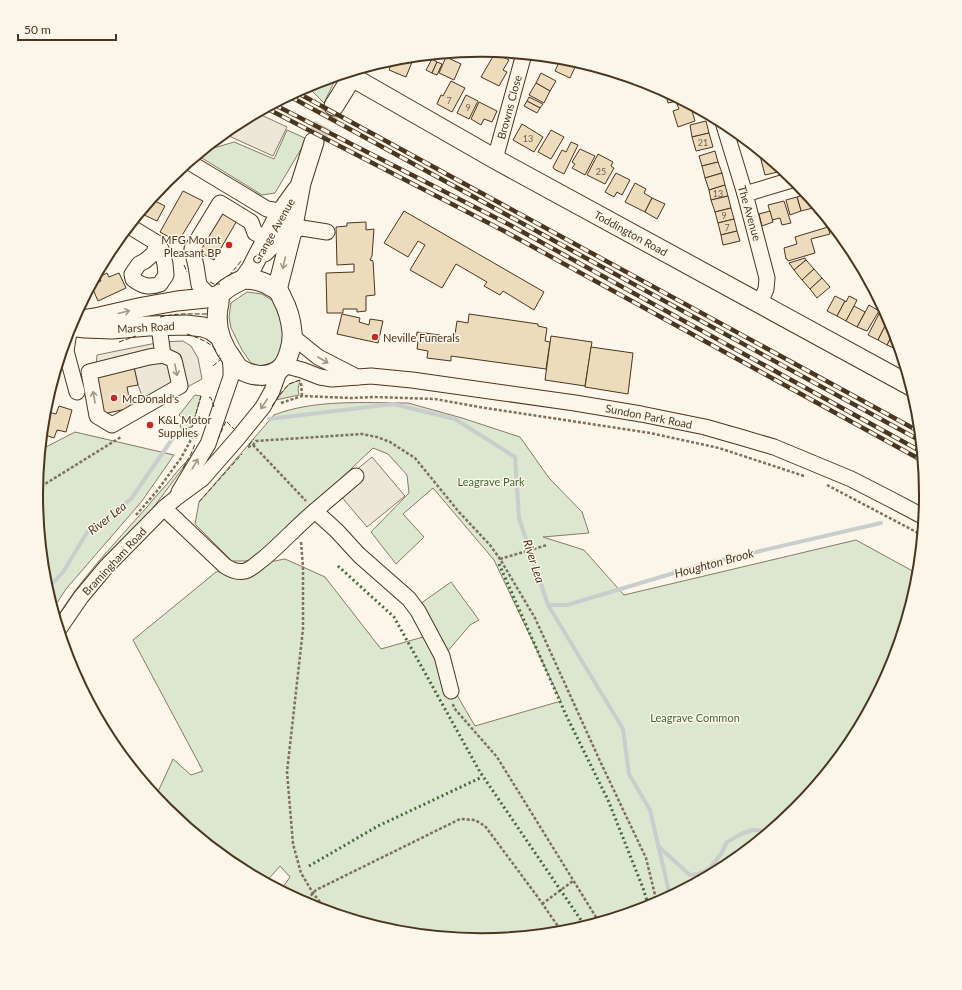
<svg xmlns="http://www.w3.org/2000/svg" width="962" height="990" font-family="Lato,sans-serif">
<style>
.green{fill:#dce7d0;stroke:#887966}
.parking{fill:#ede7d9;stroke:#887966}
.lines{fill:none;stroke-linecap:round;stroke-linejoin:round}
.stream{stroke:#c9cecd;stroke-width:4}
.building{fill:#ecdcbc;stroke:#4a3520}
.major-tunnel{stroke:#d8cfc1;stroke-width:19;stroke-dasharray:19 10;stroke-linecap:butt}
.minor-casing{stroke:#4a3520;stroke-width:17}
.major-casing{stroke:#4a3520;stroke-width:21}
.path{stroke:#7f6f5c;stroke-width:2.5;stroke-dasharray:3 2;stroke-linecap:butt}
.minor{stroke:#fbf6e9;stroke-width:15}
.major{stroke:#fbf6e9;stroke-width:19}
.rail-casing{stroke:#4a3520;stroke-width:4.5}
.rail{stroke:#fbf6e9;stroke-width:3;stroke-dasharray:9;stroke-linecap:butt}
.hedge{stroke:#436837;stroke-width:3;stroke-dasharray:2 3;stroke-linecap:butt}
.fence{stroke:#4a3520;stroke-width:1;stroke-dasharray:5 2;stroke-linecap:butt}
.oneway{stroke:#a29684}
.poi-dot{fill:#c62828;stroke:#fbf6e9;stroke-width:1.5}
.labels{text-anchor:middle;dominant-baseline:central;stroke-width:3;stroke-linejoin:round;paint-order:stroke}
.number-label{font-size:9px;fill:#725f47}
.street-label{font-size:11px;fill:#4a3520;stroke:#fbf6e9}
.poi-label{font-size:11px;fill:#4a3520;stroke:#fbf6e9;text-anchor:start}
.park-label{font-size:11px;fill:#436837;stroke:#fbf6e9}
.water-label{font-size:12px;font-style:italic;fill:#4a3520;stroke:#fbf6e9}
.rim{fill:none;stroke:#4a3520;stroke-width:2}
</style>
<rect width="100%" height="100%" fill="#fbf6e9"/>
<!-- green -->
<g class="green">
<path d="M 329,78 L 332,80 L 333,84 L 324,103 L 307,86 Z"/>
<path d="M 287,130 L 307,139 L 275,193 L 262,195 L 197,155 L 205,149 L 207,150 L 234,142 L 274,159 Z"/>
<path d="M 247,292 L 262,294 L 275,302 L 287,335 L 281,356 L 271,363 L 261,366 L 251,363 L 242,350 L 231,328 L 229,317 L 231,303 Z"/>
<path d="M 300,380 L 298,389 L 299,395 L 276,400 L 289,384 Z"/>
<path d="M 195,395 L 201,396 L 192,427 L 182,429 L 180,426 L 184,420 L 179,415 Z"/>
<path d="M 408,403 L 462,418 L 520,437 L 549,478 L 582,512 L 589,533 L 543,537 L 584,550 L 624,595 L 856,540 L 918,574 L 917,582 L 892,666 L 851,742 L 795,810 L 728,865 L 651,906 L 568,931 L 481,940 L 394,931 L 310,906 L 281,890 L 290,877 L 280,866 L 266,882 L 234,865 L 166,810 L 156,796 L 173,759 L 191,775 L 203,771 L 133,640 L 216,572 L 285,559 L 303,567 L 325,577 L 381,649 L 423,637 L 475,726 L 561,701 L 494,560 L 433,488 L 403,514 L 424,537 L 396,564 L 371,532 L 409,493 L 407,475 L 388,454 L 373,448 L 255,560 L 245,561 L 232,561 L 195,524 L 199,502 L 274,415 C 315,399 365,403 408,403 Z"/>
<path d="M 75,432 L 174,455 L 142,501 L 66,589 L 53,609 L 45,582 L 36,495 L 40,450 Z"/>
<path d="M 187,461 L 183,468 L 153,508 L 128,534 L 57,624 L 56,619 C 81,578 115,543 147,507 C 153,499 160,492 167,484 C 174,476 179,468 187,461 Z"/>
<path d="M 451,582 L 479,620 L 470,625 L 447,652 L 420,604 Z"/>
</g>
<!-- parking -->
<g class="parking">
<path d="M 257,113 L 287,127 L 273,156 L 229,136 L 210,145 L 234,125 Z"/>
<path d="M 183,341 L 191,346 L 198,358 L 202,379 L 147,409 L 138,385 L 134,367 L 95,375 L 97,355 L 161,342 Z"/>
<path d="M 372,457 L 405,496 L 367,527 L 334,488 Z"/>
</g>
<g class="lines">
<!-- stream -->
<g class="stream">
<path d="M 269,419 L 393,404 L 455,419 L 515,457 L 519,518 L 548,605 L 623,729 L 629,774 L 650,810 L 670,896"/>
<path d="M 47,589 L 63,572 L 88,531 L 131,499 L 177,432 L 184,432"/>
<path d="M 548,605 L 567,605 L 704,564 L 881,523"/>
<path d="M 658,846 L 690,875 L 698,874 L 710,868 L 721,854 L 727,842 L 741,834 L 752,830 L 770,831"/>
</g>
</g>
<!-- building -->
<g class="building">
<path d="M 495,53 L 509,60 L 503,70 L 507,72 L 499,86 L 481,77 Z"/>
<path d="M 414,57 L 406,77 L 389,70 L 391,65 L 393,66 L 396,58 Z"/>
<path d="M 446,57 L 461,64 L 454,80 L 439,73 Z"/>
<path d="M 561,58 L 576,65 L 570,78 L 555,71 Z"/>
<path d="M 562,58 L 568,59 L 578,62 L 576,65 Z"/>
<path d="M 432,59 L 437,62 L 432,73 L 426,70 Z"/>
<path d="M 437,62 L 442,64 L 437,75 L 432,73 Z"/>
<path d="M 541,73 L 556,81 L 550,91 L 536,83 Z"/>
<path d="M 451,81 L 465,88 L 452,112 L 437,104 L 441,95 L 443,96 Z"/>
<path d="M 536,83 L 550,91 L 544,103 L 529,95 Z"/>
<path d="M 665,91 L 682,100 L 668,103 Z"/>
<path d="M 466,95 L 478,101 L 469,119 L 457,113 Z"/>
<path d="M 529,97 L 543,104 L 540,108 L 527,101 Z"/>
<path d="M 527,101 L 540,108 L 537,113 L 524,106 Z"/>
<path d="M 479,102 L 497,111 L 492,122 L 484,119 L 481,125 L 471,119 Z"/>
<path d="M 685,102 L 690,104 L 695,121 L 678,127 L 673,111 L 679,109 L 677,104 Z"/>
<path d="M 706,121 L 709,133 L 692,137 L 690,125 Z"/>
<path d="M 522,124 L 543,137 L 534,152 L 513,140 Z"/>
<path d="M 551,130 L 564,137 L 551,159 L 538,152 Z"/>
<path d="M 709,133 L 713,147 L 696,151 L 692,137 Z"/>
<path d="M 571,142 L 578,145 L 564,174 L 554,169 L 553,167 L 562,150 L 566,152 Z"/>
<path d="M 580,149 L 595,156 L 585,175 L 572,168 L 575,164 L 572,162 Z"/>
<path d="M 715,151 L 718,162 L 702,166 L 699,156 Z"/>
<path d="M 598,154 L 613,162 L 611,166 L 614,168 L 605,184 L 587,175 Z"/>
<path d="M 764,155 L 781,168 L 782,171 L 765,175 L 760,156 Z"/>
<path d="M 718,162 L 722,173 L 705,178 L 702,166 Z"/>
<path d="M 616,173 L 630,180 L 622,195 L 617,192 L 614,197 L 605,192 Z"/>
<path d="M 722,173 L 725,185 L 709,190 L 705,178 Z"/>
<path d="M 635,183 L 646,189 L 644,193 L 652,198 L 645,212 L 625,202 Z"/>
<path d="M 725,185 L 728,196 L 711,200 L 709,190 Z"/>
<path d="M 183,191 L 203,201 L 178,242 L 160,232 Z"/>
<path d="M 807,194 L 810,198 L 813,208 L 801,211 L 797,197 Z"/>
<path d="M 728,196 L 731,208 L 715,212 L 711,200 Z"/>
<path d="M 797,197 L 801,211 L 790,215 L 786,200 Z"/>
<path d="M 652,198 L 665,204 L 657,219 L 645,212 Z"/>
<path d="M 151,199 L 165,206 L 157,221 L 140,213 Z"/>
<path d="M 784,201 L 791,223 L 782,225 L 780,218 L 772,220 L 768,205 Z"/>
<path d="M 223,208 L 238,219 L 214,260 L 196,250 Z"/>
<path d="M 731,208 L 734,219 L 718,223 L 715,212 Z"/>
<path d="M 404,211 L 544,292 L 534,310 L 503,291 L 500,295 L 484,286 L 487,282 L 456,264 L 442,288 L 410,270 L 425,245 L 418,241 L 408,257 L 384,243 Z"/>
<path d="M 770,211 L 773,222 L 762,226 L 759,214 Z"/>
<path d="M 734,219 L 737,231 L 721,235 L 718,223 Z"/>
<path d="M 366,222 L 366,230 L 374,229 L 372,256 L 370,260 L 373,261 L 375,295 L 366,296 L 366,311 L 357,312 L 357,309 L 343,309 L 343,313 L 327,313 L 326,273 L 354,272 L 354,264 L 337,265 L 336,227 L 347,226 L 347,223 Z"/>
<path d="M 828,227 L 830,234 L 811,239 L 815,253 L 788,261 L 787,259 L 786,259 L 784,248 L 797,244 L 795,237 Z"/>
<path d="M 737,231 L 740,241 L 723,245 L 721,235 Z"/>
<path d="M 805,258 L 806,260 L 794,270 L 789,263 Z"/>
<path d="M 806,260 L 814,269 L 802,280 L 794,270 Z"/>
<path d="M 814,269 L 822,278 L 810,289 L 802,280 Z"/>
<path d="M 107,273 L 109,277 L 119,273 L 126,288 L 98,301 L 91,285 L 101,281 L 99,277 Z"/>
<path d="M 822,278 L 830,287 L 817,298 L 810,289 Z"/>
<path d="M 835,296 L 845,301 L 837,316 L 827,311 Z"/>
<path d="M 849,296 L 857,300 L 853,308 L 846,321 L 837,316 L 845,301 L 846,302 Z"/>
<path d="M 869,305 L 879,311 L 867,331 L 857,327 Z"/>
<path d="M 854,306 L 865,312 L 857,327 L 846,321 L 853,308 Z"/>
<path d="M 882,308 L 884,310 L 889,318 L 878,340 L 868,335 Z"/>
<path d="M 342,314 L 360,318 L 359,322 L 369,325 L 370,319 L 383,321 L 378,343 L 337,334 Z"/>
<path d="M 469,314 L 538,324 L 538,326 L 547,328 L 545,341 L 550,342 L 546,369 L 451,356 L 451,361 L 427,358 L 428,351 L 417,349 L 418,342 L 416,341 L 417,332 L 440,335 L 439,339 L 454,341 L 457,321 L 468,323 Z"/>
<path d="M 889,318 L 892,325 L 894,332 L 887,345 L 878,340 Z"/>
<path d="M 894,332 L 899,348 L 898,350 L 887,345 Z"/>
<path d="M 551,336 L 592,342 L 585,386 L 545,380 Z"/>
<path d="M 591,347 L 633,353 L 628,394 L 585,387 Z"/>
<path d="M 134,367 L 138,385 L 127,387 L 131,408 L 103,414 L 95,375 Z"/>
<path d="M 55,375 L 59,377 L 53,398 L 48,397 Z"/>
<path d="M 59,406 L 72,410 L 66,432 L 57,430 L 54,438 L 42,434 L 44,411 L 56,414 Z"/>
</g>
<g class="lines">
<!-- major-tunnel -->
<path class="major-tunnel" d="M 314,142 L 334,106"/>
<!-- minor casing -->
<g class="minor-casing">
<g id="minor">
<path d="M 723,122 L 745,194 L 767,278 L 766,289 L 760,303"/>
<path d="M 495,159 L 524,54"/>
<path d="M 189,162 L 267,209 L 273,210 L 279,215"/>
<path d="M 745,194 L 795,179"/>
<path d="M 129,226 L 157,243 L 161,249 L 165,264 L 166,275 L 160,284 C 149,288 142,286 133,279 L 132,274 L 139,264 L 145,261 L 154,253 L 157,243"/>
<path d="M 265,254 L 276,243 L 281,234 L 302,228 L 327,232"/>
<path d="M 211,297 L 199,285 L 196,266 L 192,249 L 220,203 L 251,222 L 255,233 L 267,238"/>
<path d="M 70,326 L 66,351 L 77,392"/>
<path d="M 162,326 L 160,334 L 163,355 L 174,360 L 180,386 L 112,425 L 97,416 L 89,372 L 149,357 L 163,355"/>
<path d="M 292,336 L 318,357 L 357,377"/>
<path d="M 283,365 L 302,370 L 320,377 L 332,379 L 371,376 L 412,380 L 575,403 L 641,414 L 705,427 L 740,437 L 774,447 L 851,479 L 892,500 L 924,517"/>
<path d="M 179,492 L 208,444 L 231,377 L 231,368 L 230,357"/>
<path d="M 164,508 L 225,566 C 231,570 237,573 245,571 C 252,569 257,563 263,559 C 281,544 297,526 315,511 L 337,531 L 359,555 L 409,599 L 418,611 L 442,656 L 451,691"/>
<path d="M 315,511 L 356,476"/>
<path d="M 59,629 L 81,597 L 106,567 L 164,508 L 176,498 L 202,479 L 237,439 L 263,407 L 272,391 L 280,369"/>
</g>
</g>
<!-- major casing -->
<g class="major-casing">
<g id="major">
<path d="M 334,106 L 352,77 L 495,159 L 911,386"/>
<path d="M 244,279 C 255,279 263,281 272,287 C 273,287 277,290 278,290 C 279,292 281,295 282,298 C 288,309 291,320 292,332 C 293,343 288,362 280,369 C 269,378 252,377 240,369 C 237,367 235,363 233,360 C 220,343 214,323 219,303 C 219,300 219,296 221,294 C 226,287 236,283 244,279 Z"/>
<path d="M 244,279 L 251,269 L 279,215 L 297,190"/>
<path d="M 277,290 L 292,231 L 301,183 L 314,142"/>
<path d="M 82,320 L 95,318 L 143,307 L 177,301 L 206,298 L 220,295"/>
<path d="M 69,326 L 85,328 L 112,329 L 149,326 L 186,325 L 203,327 L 211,330 L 219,336"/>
</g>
</g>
<!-- path -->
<g class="path">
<path d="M 301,383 L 302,396"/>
<path d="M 281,403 L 302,396 L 351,398 L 374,397 L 435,399 L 485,408 L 650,433 L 719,448 L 804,476"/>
<path d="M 253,445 L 306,501"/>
<path d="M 248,447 L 253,445 L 256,441 L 362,434 L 377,437 L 390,442 L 415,458 L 459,512 L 490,545 L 500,559 L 535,618 L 600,761 L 646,858 L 657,903"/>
<path d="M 827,485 L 922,535"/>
<path d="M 37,489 L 121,437"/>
<path d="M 136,515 L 157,491 L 181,458 L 193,436 L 197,438"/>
<path d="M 301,542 L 303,567 L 303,629 L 287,772 L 293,844 L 301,873 L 313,893 L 327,911"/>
<path d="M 500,559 L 547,545"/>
<path d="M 453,704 L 454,708 L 497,757 L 599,922"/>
<path d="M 304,903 L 316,890 L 460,819 L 475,820 L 485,826 L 537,896 L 562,932"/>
<path d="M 542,904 L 573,881"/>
</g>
<!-- minor -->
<use href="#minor" class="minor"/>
<!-- major -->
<use href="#major" class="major"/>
<!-- rail casing -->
<g class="rail-casing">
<g id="rail">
<path d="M 296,92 L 920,432"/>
<path d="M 289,96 L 921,441"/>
<path d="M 273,104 L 510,225 L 922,452"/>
<path d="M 266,108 L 506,232 L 923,461"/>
</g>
</g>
<!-- rail -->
<use href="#rail" class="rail"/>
<!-- hedge -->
<g class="hedge">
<path d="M 499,564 L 566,715 L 608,800 L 643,888 L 649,907"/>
<path d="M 338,566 L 394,617 L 480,772 L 585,926"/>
<path d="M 309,866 L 378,826 L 480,778"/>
</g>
<!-- fence -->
<g class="fence">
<path d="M 329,78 L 332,80"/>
<path d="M 184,265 L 187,272"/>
<path d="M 229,276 L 241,261"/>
<path d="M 210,282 L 214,284 L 220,284"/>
<path d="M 160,317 C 175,313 191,314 207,314"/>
<path d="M 187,334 C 196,337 210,342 216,350"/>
<path d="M 119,342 L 136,336"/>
<path d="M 213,366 L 221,359 L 219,355"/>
<path d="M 209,397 L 211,398 L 214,407"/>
<path d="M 272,406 L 281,393 L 289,384 L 300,380"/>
<path d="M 192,427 L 201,396"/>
<path d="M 218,439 L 226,421 L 236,431"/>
<path d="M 249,445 L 254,439"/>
<path d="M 183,468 L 191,454 L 195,444"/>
<path d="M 199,502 L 242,454"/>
</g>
</g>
<!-- one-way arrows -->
<defs><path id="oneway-shaft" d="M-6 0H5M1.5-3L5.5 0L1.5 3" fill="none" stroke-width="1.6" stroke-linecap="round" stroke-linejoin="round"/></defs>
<g class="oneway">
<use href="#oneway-shaft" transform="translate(284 263) rotate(103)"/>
<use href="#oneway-shaft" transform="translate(124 312) rotate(-14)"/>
<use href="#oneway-shaft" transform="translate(323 360) rotate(30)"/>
<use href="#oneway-shaft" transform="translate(176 370) rotate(79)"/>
<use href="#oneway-shaft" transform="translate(94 397) rotate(-100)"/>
<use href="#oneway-shaft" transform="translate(264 404) rotate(124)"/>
<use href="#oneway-shaft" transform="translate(195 464) rotate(-60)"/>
</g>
<!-- markers -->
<g class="poi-dot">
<circle cx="229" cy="245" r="4"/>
<circle cx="375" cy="337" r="4"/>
<circle cx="114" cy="398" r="4"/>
<circle cx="150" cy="425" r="4"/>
</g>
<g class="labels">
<!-- number labels -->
<g class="number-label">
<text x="449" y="100">7</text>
<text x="468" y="107">9</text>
<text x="528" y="138">13</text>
<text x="703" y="142">21</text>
<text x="601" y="171">25</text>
<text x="718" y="193">13</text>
<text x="724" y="215">9</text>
<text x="727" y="227">7</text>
</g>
<!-- street labels -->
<g class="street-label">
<text transform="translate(509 107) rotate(-75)">Browns Close</text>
<text transform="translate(750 213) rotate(74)">The Avenue</text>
<text transform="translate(273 231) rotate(-60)">Grange Avenue</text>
<text transform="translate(631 233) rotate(29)">Toddington Road</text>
<text transform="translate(146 327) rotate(-3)">Marsh Road</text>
<text transform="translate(649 416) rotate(11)">Sundon Park Road</text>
<text transform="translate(114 561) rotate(-47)">Bramingham Road</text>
</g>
<!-- poi labels -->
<g class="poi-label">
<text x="221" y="239" text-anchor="end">MFG Mount<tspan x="221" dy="13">Pleasant BP</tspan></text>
<text x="383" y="337">Neville Funerals</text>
<text x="122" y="398">McDonald's</text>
<text x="158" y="419">K&amp;L Motor<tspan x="158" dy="13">Supplies</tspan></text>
</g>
<!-- park labels -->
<g class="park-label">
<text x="491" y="481">Leagrave Park</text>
<text x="695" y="717">Leagrave Common</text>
</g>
<!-- water labels -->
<g class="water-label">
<text transform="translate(107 518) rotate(-38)">River Lea</text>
<text transform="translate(534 561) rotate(72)">River Lea</text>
<text transform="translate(714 563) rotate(-15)">Houghton Brook</text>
</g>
</g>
<!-- crop -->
<path d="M0 0H962V990H0ZM43 495a438 438 0 1 1 876 0a438 438 0 1 1-876 0Z" fill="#fbf6e9" fill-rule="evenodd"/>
<path class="rim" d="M43 495a438 438 0 1 1 876 0a438 438 0 1 1-876 0Z"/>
<!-- scale -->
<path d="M18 34v6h98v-6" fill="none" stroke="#4a3520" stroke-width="2"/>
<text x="24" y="34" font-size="12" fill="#4a3520" stroke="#fbf6e9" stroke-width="3" paint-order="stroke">50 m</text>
</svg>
